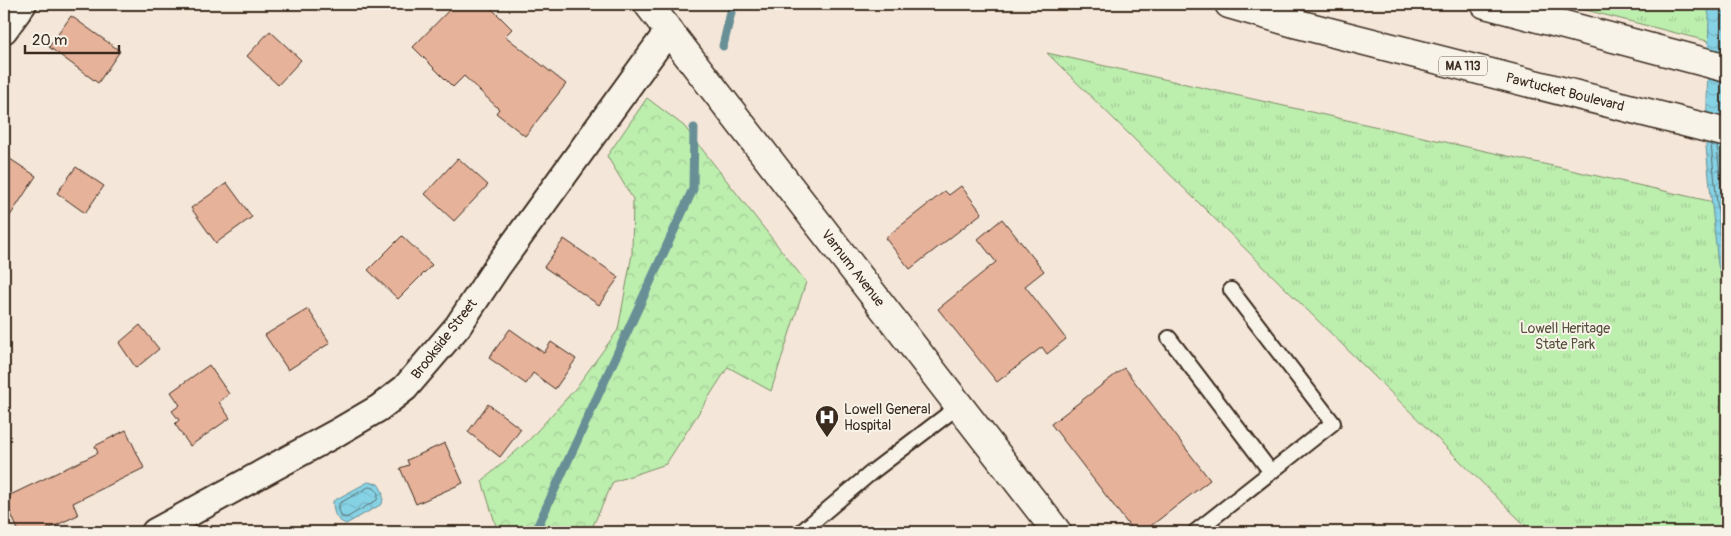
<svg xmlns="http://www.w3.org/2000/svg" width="1731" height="536" font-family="Pangolin,sans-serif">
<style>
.forest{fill:url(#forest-crowns);stroke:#7c8c66}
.park{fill:url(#park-tufts);stroke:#7c8c66}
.water{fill:url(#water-waves);stroke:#688f95}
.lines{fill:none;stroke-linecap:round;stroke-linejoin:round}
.shore{stroke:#596d6e;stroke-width:1}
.stream{stroke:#688f95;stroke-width:9}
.building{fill:#e7b29a;stroke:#3b2a1e}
.service-casing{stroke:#3b2a1e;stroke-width:18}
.minor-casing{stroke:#3b2a1e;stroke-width:30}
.secondary-casing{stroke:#3b2a1e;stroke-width:31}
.primary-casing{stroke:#3b2a1e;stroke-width:31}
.service{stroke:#f7f3e8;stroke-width:14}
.minor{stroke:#f7f3e8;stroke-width:26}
.secondary{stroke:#f7f3e8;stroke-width:28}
.primary{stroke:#f7f3e8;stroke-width:28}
.labels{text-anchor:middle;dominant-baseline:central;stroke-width:4;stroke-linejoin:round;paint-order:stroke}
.shield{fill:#f7f3e8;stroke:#73665b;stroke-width:1}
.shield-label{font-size:12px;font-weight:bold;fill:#3b2a1e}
.street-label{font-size:14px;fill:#3b2a1e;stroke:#f7f3e8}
.park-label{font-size:14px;fill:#55513b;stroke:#f7f3e8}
.poi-label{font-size:14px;fill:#3b2a1e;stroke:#f7f3e8;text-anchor:start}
</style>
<defs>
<pattern id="forest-crowns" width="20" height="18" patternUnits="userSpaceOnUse" patternTransform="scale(1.25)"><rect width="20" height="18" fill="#bceeae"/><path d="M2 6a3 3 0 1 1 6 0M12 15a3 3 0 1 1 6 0" fill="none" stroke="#a2cc95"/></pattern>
<pattern id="park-tufts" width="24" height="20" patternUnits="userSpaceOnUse" patternTransform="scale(1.25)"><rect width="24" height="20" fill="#bceeae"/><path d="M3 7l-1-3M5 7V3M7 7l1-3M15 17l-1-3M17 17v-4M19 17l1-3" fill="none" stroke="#a2cc95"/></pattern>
<pattern id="water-waves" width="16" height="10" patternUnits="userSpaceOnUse" patternTransform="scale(1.25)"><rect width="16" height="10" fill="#86d2e5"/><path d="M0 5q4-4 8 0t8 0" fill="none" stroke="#75b4c4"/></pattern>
</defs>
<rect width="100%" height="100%" fill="#f4e6d8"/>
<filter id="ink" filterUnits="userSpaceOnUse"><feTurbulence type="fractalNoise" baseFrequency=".02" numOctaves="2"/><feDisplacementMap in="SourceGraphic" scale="10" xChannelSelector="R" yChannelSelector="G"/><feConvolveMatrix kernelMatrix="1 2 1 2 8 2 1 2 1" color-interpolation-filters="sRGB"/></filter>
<g filter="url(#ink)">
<!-- forest -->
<path class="forest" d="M 647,98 L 684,126 L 806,282 L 771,391 L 728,367 L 666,464 L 613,482 L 590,532 L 498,532 L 482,481 L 529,440 L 575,389 L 618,330 L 632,254 L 633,199 L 607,156 Z"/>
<!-- park -->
<g class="park">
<path d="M 1562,4 L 1727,4 L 1727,46 Z"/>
<path d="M 1047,53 L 1727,205 L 1727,532 L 1532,532 Z"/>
</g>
<!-- water -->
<g class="water">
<path d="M 1706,4 L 1727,4 L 1727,293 L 1718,265 L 1706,147 L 1709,15 Z"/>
<path d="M 368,482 L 378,484 C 383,491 384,495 382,504 L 346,524 C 335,520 333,511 333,501 Z"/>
</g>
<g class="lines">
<!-- shore -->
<g class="shore">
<path d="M 1711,144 L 1723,263 L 1727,276"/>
<path d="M 1717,146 L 1727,243"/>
<path d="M 369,487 L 374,488 C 378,492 379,495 377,500 L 346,518 L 342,517 L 339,510 L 339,504 Z"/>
</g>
<!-- stream -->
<g class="stream">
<path d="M 723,46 L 733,4"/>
<path d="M 535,532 L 693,189 L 694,128"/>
</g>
</g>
<!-- building -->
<g class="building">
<path d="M 455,4 L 487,4 L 512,29 L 505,36 L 566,84 L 525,136 L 496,113 L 499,109 L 464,76 L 453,87 L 413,47 Z"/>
<path d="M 71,16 L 120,51 L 98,83 L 49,47 Z"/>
<path d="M 270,31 L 301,60 L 278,85 L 247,56 Z"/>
<path d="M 4,155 L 36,176 L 4,225 Z"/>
<path d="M 458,158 L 488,185 L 454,221 L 425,194 Z"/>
<path d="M 76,167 L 104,186 L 85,213 L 57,193 Z"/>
<path d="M 227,183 L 252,217 L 216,243 L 191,208 Z"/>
<path d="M 961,186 L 982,213 L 910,269 L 885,238 L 945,191 L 949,195 Z"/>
<path d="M 1002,219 L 1044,271 L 1025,286 L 1066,339 L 1047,354 L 1042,347 L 997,382 L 938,309 L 996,262 L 978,239 Z"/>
<path d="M 402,236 L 432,265 L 398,299 L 368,270 Z"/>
<path d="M 564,239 L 619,277 L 599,305 L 544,267 Z"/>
<path d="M 308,309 L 330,343 L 288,370 L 265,335 Z"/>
<path d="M 140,325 L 159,349 L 136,368 L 119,343 Z"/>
<path d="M 510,329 L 544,353 L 551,342 L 576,359 L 555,389 L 533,373 L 526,384 L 489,358 Z"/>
<path d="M 209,365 L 229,394 L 219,402 L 230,418 L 190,446 L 175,424 L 179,420 L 172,411 L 180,405 L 171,392 Z"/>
<path d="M 1124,368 L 1210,480 L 1143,532 L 1134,532 L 1051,424 Z"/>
<path d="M 488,404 L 521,429 L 500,457 L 468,432 Z"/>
<path d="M 126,430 L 144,468 L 73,503 L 78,515 L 42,532 L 19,532 L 4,498 L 98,453 L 95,446 Z"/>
<path d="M 445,443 L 463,483 L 416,504 L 400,468 L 409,465 L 407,460 Z"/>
</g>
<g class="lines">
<!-- service casing -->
<g class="service-casing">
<g id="service">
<path d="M 1169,338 L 1271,472"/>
<path d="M 801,532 L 872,472 L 960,405"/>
<path d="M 1195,532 L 1333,423 L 1231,290"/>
</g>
</g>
<!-- minor casing -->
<g class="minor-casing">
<g id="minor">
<path d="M 4,30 L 23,4"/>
<path d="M 155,532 L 338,432 L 379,408 L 405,388 L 458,326 L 497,267 L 669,30"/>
</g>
</g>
<!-- secondary casing -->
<g class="secondary-casing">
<path id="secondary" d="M 648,4 L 1057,532"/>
</g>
<!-- primary casing -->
<g class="primary-casing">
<g id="primary">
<path d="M 1229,4 L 1298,24 L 1727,133"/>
<path d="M 1485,4 L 1727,68"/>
</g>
</g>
<!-- service -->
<use href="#service" class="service"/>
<!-- minor -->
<use href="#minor" class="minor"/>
<!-- secondary -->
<use href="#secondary" class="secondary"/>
<!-- primary -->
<use href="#primary" class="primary"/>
</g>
</g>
<!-- icons -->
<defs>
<g id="hospital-pin" transform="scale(1.25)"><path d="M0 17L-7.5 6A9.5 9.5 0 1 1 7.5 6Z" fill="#3b2a1e" stroke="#f7f3e8"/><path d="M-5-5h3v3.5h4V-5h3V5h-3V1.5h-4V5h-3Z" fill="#fff"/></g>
</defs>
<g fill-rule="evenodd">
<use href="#hospital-pin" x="827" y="417"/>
</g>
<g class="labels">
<!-- shield labels -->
<rect class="shield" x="1439" y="56.5" width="48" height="19" rx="4"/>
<g class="shield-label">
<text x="1463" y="66">MA 113</text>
</g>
<!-- street labels -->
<g class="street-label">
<text transform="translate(1565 92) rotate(14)">Pawtucket Boulevard</text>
<text transform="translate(853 268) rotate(52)">Varnum Avenue</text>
<text transform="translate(444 339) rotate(-52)">Brookside Street</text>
</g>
<!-- park labels -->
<g class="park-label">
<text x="1565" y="328">Lowell Heritage<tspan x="1565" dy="16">State Park</tspan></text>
</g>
<!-- poi labels -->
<g class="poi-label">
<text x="844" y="409">Lowell General<tspan x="844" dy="16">Hospital</tspan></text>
</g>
</g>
<!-- margin -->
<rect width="1731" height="536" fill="none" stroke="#f7f3e8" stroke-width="20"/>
<rect x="10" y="10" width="1711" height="516" fill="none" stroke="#3b2a1e" stroke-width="2" filter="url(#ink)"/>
<!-- scale -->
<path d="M25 45v8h94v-8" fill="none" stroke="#3b2a1e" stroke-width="2.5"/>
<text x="32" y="45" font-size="15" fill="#3b2a1e" stroke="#f7f3e8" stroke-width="4" paint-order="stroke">20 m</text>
</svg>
